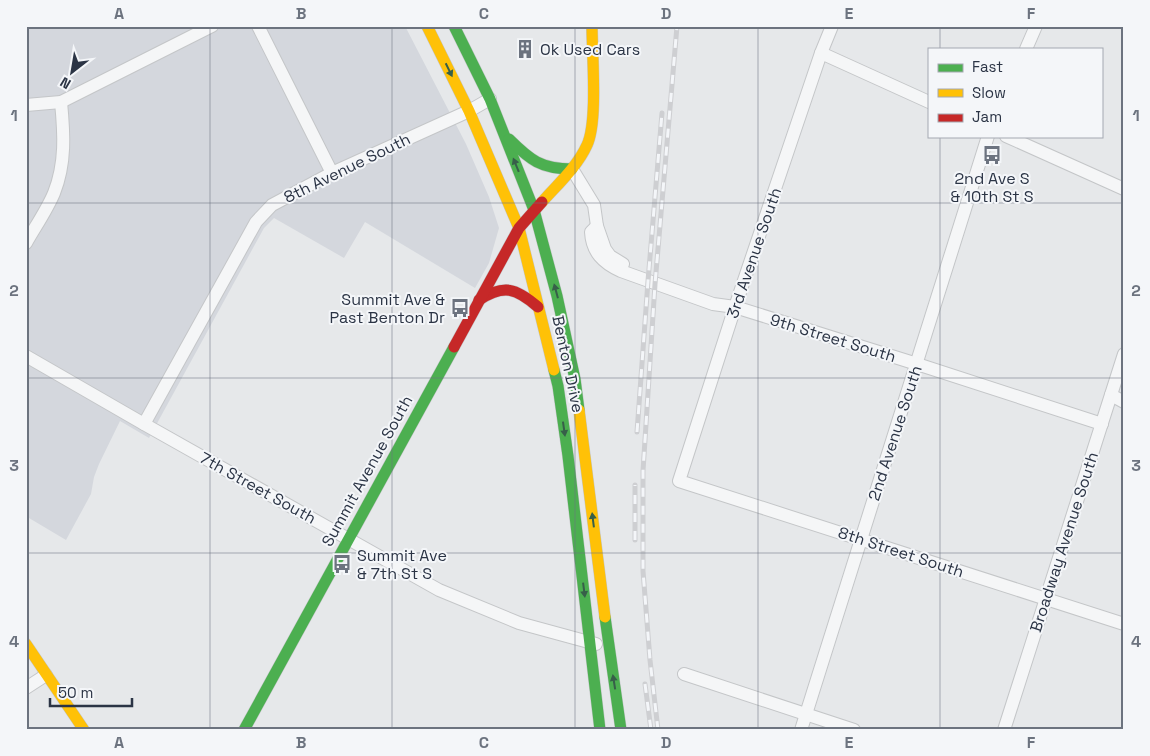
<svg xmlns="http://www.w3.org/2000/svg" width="1150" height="756" font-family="'Space Grotesk',sans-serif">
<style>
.built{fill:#d4d7dd}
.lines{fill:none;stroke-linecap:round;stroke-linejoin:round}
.street-casing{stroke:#c4c6c8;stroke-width:14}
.fast-casing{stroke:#c4c6c8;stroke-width:12}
.slow-casing{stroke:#c4c6c8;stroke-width:12}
.jam-casing{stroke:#c4c6c8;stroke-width:12}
.street{stroke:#f5f6f7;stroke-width:12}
.fast{stroke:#4caf50;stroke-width:11}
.slow{stroke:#ffc107;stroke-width:11}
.jam{stroke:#c62828;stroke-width:11}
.rail-casing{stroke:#cecfd2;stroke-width:5}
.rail{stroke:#f4f6f9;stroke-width:3;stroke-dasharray:9;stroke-linecap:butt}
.oneway{fill:#375f49}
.grid{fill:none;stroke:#6c737f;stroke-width:1;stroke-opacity:0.55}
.labels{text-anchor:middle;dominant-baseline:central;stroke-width:4;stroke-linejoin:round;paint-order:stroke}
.poi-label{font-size:16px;fill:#2b3445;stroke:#f4f6f9;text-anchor:start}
.street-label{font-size:16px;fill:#2b3445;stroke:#f4f6f9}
.neatline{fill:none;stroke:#6c737f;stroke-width:2}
.grid-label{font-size:16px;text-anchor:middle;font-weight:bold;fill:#6c737f}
</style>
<rect width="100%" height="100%" fill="#e6e8ea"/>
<!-- built -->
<path class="built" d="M 26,26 L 405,26 L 466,144 L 489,197 L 499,228 L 489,263 L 475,288 L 365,222 L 344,258 L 274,218 L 264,228 L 149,438 L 120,421 L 99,464 L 94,477 L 91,494 L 66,540 L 29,518 L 26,522 Z"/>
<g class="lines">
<!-- street casing -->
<g class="street-casing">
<g id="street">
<path d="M 258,26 L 332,173"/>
<path d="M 832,26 L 821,53 L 735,307 L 679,481 L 1124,624"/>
<path d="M 1026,49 L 1036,26"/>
<path d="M 821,53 L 929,102"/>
<path d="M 26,105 L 61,102 L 212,26"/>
<path d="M 1006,136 L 1124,189"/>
<path d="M 572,169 L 594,205 L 597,226 L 605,249 L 610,256 L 623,264"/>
<path d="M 597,226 L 591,232 C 592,252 603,263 621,271 L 713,304 L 735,307 L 917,364 L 1102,424"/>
<path d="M 26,243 C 35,227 47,210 54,193 C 66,163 64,133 61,102"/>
<path d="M 26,356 L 144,424 L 439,590 L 519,623 L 596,644"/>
<path d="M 1111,395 L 1124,402"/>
<path d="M 144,424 L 256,222 L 272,205 L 332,173 L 469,111 L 490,99"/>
<path d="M 684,674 L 854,730"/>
<path d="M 26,688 L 46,675"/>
<path d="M 801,730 L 988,136"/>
<path d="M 1004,730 L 1124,354"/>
</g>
</g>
<!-- fast casing -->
<g class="fast-casing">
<g id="fast">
<path d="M 454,26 L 490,99 L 534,210 L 557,296 L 575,379 L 579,410"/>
<path d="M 509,139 C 530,160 541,169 572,169"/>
<path d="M 554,370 L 558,386 L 568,456 L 600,730"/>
<path d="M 605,617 L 621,730"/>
<path d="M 244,730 L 454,347"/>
</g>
</g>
<!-- slow casing -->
<g class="slow-casing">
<g id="slow">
<path d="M 427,26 L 469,111 L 519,228 L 554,370"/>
<path d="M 542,202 C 558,184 577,167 587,145 C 598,122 592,54 592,26"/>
<path d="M 579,410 L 605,617"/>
<path d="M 26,644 L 84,730"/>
</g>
</g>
<!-- jam casing -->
<g class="jam-casing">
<g id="jam">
<path d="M 479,300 C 504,284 516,288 538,307"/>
<path d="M 454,347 L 519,228 L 542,202"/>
</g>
</g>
<!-- street -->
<use href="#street" class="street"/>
<!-- fast -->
<use href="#fast" class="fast"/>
<!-- slow -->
<use href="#slow" class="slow"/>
<!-- jam -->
<use href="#jam" class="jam"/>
<!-- rail casing -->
<g class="rail-casing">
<g id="rail">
<path d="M 637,432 L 648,281 L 662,113"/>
<path d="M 635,540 L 635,485"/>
<path d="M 645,684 L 651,730"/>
<path d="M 658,730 L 650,660 L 643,571 L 643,471 L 655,284 L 677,26"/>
</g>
</g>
<!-- rail -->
<use href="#rail" class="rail"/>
</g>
<!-- one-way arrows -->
<defs><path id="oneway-solid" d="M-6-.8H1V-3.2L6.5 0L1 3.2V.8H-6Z" transform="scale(1.25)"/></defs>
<g class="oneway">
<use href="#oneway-solid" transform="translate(449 70) rotate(64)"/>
<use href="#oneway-solid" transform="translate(516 165) rotate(-112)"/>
<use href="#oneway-solid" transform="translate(556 291) rotate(-105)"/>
<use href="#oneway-solid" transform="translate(564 429) rotate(82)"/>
<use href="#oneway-solid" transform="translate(593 520) rotate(-97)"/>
<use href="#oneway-solid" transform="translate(584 590) rotate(83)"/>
<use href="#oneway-solid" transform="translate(614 682) rotate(-99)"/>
</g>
<!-- grid -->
<path class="grid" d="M 210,26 L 210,730M 392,26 L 392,730M 575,26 L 575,730M 758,26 L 758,730M 940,26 L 940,49M 940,136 L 940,730M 26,203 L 1124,203M 26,378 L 1124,378M 26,553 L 1124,553"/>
<!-- icons -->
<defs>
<g id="building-bare" transform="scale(1.5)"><path d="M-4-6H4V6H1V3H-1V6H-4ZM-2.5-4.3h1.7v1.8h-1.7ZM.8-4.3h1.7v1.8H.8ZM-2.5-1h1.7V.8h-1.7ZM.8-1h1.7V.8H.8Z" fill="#6c737f" stroke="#f4f6f9" stroke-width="2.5" paint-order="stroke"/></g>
<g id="bus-bare" transform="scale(1.5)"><path d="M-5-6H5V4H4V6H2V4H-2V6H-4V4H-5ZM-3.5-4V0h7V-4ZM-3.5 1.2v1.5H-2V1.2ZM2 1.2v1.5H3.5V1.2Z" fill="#6c737f" stroke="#f4f6f9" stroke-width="2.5" paint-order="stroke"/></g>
</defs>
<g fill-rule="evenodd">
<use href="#building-bare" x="525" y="49"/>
<use href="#bus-bare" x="992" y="155"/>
<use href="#bus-bare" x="460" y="308"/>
<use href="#bus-bare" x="342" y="564"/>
</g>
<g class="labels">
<!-- poi labels -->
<g class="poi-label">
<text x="540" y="49">Ok Used Cars</text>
<text x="992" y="178" text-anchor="middle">2nd Ave S<tspan x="992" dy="18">&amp; 10th St S</tspan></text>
<text x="445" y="299" text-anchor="end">Summit Ave &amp;<tspan x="445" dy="18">Past Benton Dr</tspan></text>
<text x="357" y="555">Summit Ave<tspan x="357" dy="18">&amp; 7th St S</tspan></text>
</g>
<!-- street labels -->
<g class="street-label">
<text transform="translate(347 168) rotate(-26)">8th Avenue South</text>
<text transform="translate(754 253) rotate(-71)">3rd Avenue South</text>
<text transform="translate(833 338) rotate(17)">9th Street South</text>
<text transform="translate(568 364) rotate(78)">Benton Drive</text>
<text transform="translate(895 433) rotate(-72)">2nd Avenue South</text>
<text transform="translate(367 471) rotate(-61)">Summit Avenue South</text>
<text transform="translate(258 488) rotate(29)">7th Street South</text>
<text transform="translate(1064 542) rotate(-72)">Broadway Avenue South</text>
<text transform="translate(901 552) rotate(18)">8th Street South</text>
</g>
</g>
<!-- border -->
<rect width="1150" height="756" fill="none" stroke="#f4f6f9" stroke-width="55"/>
<!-- legend -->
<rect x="928" y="48" width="175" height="90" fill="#f4f6f9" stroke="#a4a8b1"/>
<rect x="938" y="64" width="25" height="8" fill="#4caf50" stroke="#a4a8b1"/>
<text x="972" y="72" font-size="15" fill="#2b3445">Fast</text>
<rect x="938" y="89" width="25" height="8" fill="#ffc107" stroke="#a4a8b1"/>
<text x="972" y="98" font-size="15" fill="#2b3445">Slow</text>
<rect x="938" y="114" width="25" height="8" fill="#c62828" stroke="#a4a8b1"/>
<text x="972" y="122" font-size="15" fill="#2b3445">Jam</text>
<!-- north arrow -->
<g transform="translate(72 72) rotate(211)" stroke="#f4f6f9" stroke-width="4" paint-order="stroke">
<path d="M0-4L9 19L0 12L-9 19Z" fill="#2b3445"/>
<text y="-8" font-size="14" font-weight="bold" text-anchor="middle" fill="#2b3445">N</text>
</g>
<!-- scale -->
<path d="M50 698v8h82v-8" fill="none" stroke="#2b3445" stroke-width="2.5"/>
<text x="58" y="698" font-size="15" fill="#2b3445" stroke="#f4f6f9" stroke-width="4" paint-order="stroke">50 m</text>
<rect x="28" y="28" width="1094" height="700" class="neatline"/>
<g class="grid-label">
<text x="119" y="19">A</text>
<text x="301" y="19">B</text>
<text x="484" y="19">C</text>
<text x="666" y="19">D</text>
<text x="849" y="19">E</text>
<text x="1031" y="19">F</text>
<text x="14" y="121">1</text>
<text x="1136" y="121">1</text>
<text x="14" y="296">2</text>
<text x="1136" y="296">2</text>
<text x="14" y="471">3</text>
<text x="1136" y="471">3</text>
<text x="14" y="647">4</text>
<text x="1136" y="647">4</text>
<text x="119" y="748">A</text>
<text x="301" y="748">B</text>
<text x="484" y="748">C</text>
<text x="666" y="748">D</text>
<text x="849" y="748">E</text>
<text x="1031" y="748">F</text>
</g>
</svg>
